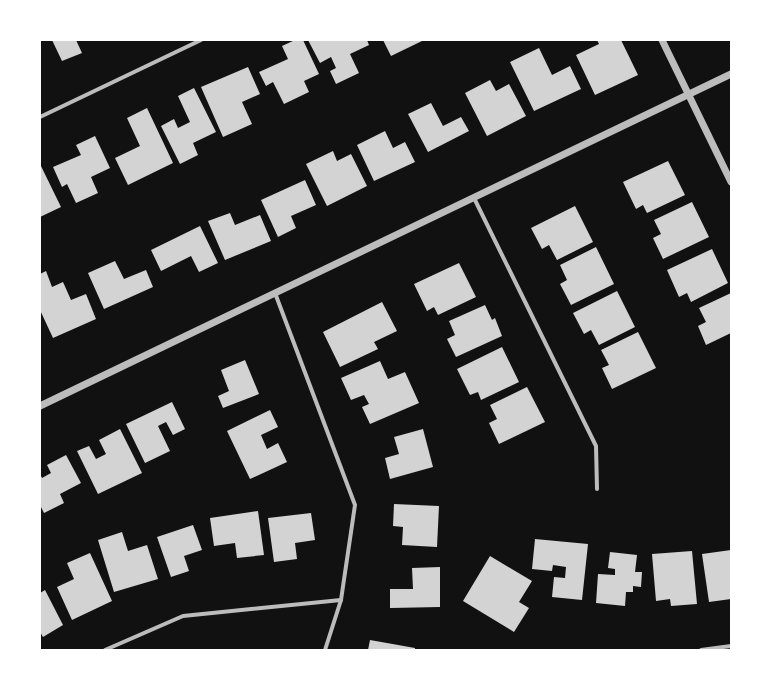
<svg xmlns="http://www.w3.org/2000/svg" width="771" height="690" font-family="Inter,sans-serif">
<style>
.building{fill:#d3d3d3}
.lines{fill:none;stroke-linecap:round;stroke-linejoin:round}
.minor{stroke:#bcbcbc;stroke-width:4}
.tertiary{stroke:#bcbcbc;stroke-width:7}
</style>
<rect width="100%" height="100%" fill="#111"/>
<!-- building -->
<g class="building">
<path d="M 52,40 L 76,40 L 82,53 L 62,61 Z"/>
<path d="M 295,40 L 303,40 L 319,74 L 304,81 L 309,92 L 284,104 L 273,82 L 266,86 L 259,72 L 288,59 L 282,46 Z"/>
<path d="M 308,40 L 367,40 L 369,45 L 350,54 L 359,73 L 336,84 L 330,71 L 336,68 L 331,57 L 320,63 Z"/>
<path d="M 383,40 L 421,40 L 422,41 L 391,56 Z"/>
<path d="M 597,40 L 621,40 L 638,75 L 595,95 L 576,55 L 599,44 Z"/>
<path d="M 539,48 L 552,75 L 570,66 L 581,89 L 534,111 L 510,62 Z"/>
<path d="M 248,67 L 260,94 L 242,102 L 252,124 L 223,137 L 201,87 Z"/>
<path d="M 490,80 L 496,91 L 509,84 L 526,116 L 487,136 L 465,93 Z"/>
<path d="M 194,88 L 216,132 L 193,143 L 198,155 L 180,164 L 161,126 L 174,119 L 178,128 L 190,122 L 178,96 Z"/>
<path d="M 431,103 L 443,126 L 461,117 L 469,131 L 428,152 L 408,114 Z"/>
<path d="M 147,108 L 173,163 L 128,185 L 115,158 L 140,146 L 127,118 Z"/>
<path d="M 385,131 L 393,148 L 405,142 L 415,162 L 374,181 L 357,145 Z"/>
<path d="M 95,136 L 110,168 L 91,177 L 98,193 L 76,203 L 67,184 L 62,187 L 53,167 L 81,155 L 76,145 Z"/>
<path d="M 333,151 L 337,161 L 351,154 L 367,186 L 327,206 L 306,164 Z"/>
<path d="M 668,161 L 685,195 L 647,213 L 643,205 L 636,209 L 623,182 Z"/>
<path d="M 40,164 L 61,207 L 40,217 Z"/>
<path d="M 305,180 L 316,205 L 291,216 L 296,228 L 278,237 L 261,200 Z"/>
<path d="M 692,202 L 709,237 L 663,259 L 653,238 L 661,234 L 654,220 Z"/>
<path d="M 575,206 L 593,242 L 557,260 L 549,245 L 542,249 L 531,228 Z"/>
<path d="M 230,213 L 235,225 L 260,215 L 271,241 L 225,260 L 208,221 Z"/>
<path d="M 200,226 L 218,263 L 199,272 L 191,256 L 161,271 L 151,250 Z"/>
<path d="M 596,247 L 614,284 L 571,305 L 560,284 L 567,280 L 560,265 Z"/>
<path d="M 712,249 L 728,283 L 691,302 L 687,293 L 679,297 L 667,270 Z"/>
<path d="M 115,261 L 124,279 L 146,270 L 153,287 L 104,309 L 88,273 Z"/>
<path d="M 459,263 L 476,297 L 438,315 L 434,307 L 427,311 L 414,284 Z"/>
<path d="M 46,271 L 52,287 L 63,282 L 71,300 L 86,294 L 96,319 L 53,338 L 40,310 L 40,274 Z"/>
<path d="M 617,291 L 635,327 L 599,345 L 591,330 L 584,334 L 573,313 Z"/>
<path d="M 731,293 L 731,333 L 706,345 L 698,326 L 706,322 L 699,308 Z"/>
<path d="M 382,302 L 397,331 L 374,342 L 378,349 L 340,367 L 323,332 Z"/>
<path d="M 485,305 L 492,320 L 495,318 L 502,336 L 456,357 L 447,339 L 455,335 L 449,321 Z"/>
<path d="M 638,332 L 656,368 L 612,389 L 602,368 L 609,365 L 601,350 Z"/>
<path d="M 502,347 L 519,382 L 481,400 L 478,392 L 470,395 L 457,369 Z"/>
<path d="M 245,360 L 259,394 L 223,408 L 218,396 L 229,391 L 221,370 Z"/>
<path d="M 380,361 L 388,379 L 405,372 L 419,403 L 370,424 L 362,407 L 369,404 L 364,395 L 351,400 L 341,378 Z"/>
<path d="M 527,387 L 545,422 L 499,444 L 489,423 L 497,419 L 490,405 Z"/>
<path d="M 172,402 L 185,429 L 173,435 L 166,422 L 158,426 L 170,451 L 145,463 L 126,424 Z"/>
<path d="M 270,410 L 278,427 L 261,435 L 267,449 L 278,443 L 287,462 L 250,479 L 227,431 Z"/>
<path d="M 120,429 L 142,473 L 98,494 L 77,451 L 89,446 L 96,459 L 106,454 L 99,440 Z"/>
<path d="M 423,429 L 433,467 L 390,479 L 385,458 L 399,454 L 394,437 Z"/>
<path d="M 66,455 L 81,483 L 60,494 L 64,503 L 44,513 L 40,505 L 40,474 L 42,478 L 51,473 L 47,465 Z"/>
<path d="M 394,504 L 439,506 L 437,547 L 402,545 L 403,527 L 393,526 Z"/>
<path d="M 258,511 L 264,555 L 237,558 L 235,543 L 214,546 L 210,518 Z"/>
<path d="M 311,513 L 315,540 L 295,543 L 297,559 L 274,562 L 268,518 Z"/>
<path d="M 193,525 L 202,550 L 184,556 L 189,571 L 171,577 L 157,537 Z"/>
<path d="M 122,532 L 128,551 L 147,545 L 158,579 L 114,592 L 98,540 Z"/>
<path d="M 535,539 L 588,544 L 582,600 L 552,597 L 554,577 L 565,578 L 566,567 L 553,565 L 552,571 L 532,569 Z"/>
<path d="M 731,550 L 731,599 L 709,602 L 702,554 Z"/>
<path d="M 692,551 L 697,604 L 671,606 L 670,599 L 656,601 L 652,554 Z"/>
<path d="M 610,552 L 637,555 L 635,572 L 642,572 L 641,587 L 633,586 L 633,592 L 626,592 L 625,606 L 596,603 L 598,574 L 615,575 L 615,569 L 608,568 Z"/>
<path d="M 90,553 L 112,601 L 72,620 L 57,587 L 74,579 L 67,563 Z"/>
<path d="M 490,556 L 532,581 L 519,602 L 529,608 L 514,632 L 463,601 Z"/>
<path d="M 440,567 L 440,607 L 390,608 L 390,589 L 413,589 L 412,568 Z"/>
<path d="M 45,590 L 63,625 L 43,637 L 40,632 L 40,593 Z"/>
<path d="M 370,640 L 415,648 L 415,650 L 368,650 Z"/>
</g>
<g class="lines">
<!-- minor -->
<g class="minor">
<path d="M 40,117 L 201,40"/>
<path d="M 474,198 L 596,446 L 597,489"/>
<path d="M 275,293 L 355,505 L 341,600 L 325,650"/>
<path d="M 105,650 L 183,616 L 341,600"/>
<path d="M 701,650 L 731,646"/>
</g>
<!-- tertiary -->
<g class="tertiary">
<path d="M 662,40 L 731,182"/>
<path d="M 40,406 L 731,74"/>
</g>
</g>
<!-- border -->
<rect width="771" height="690" fill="none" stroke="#ffffff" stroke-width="82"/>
</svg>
